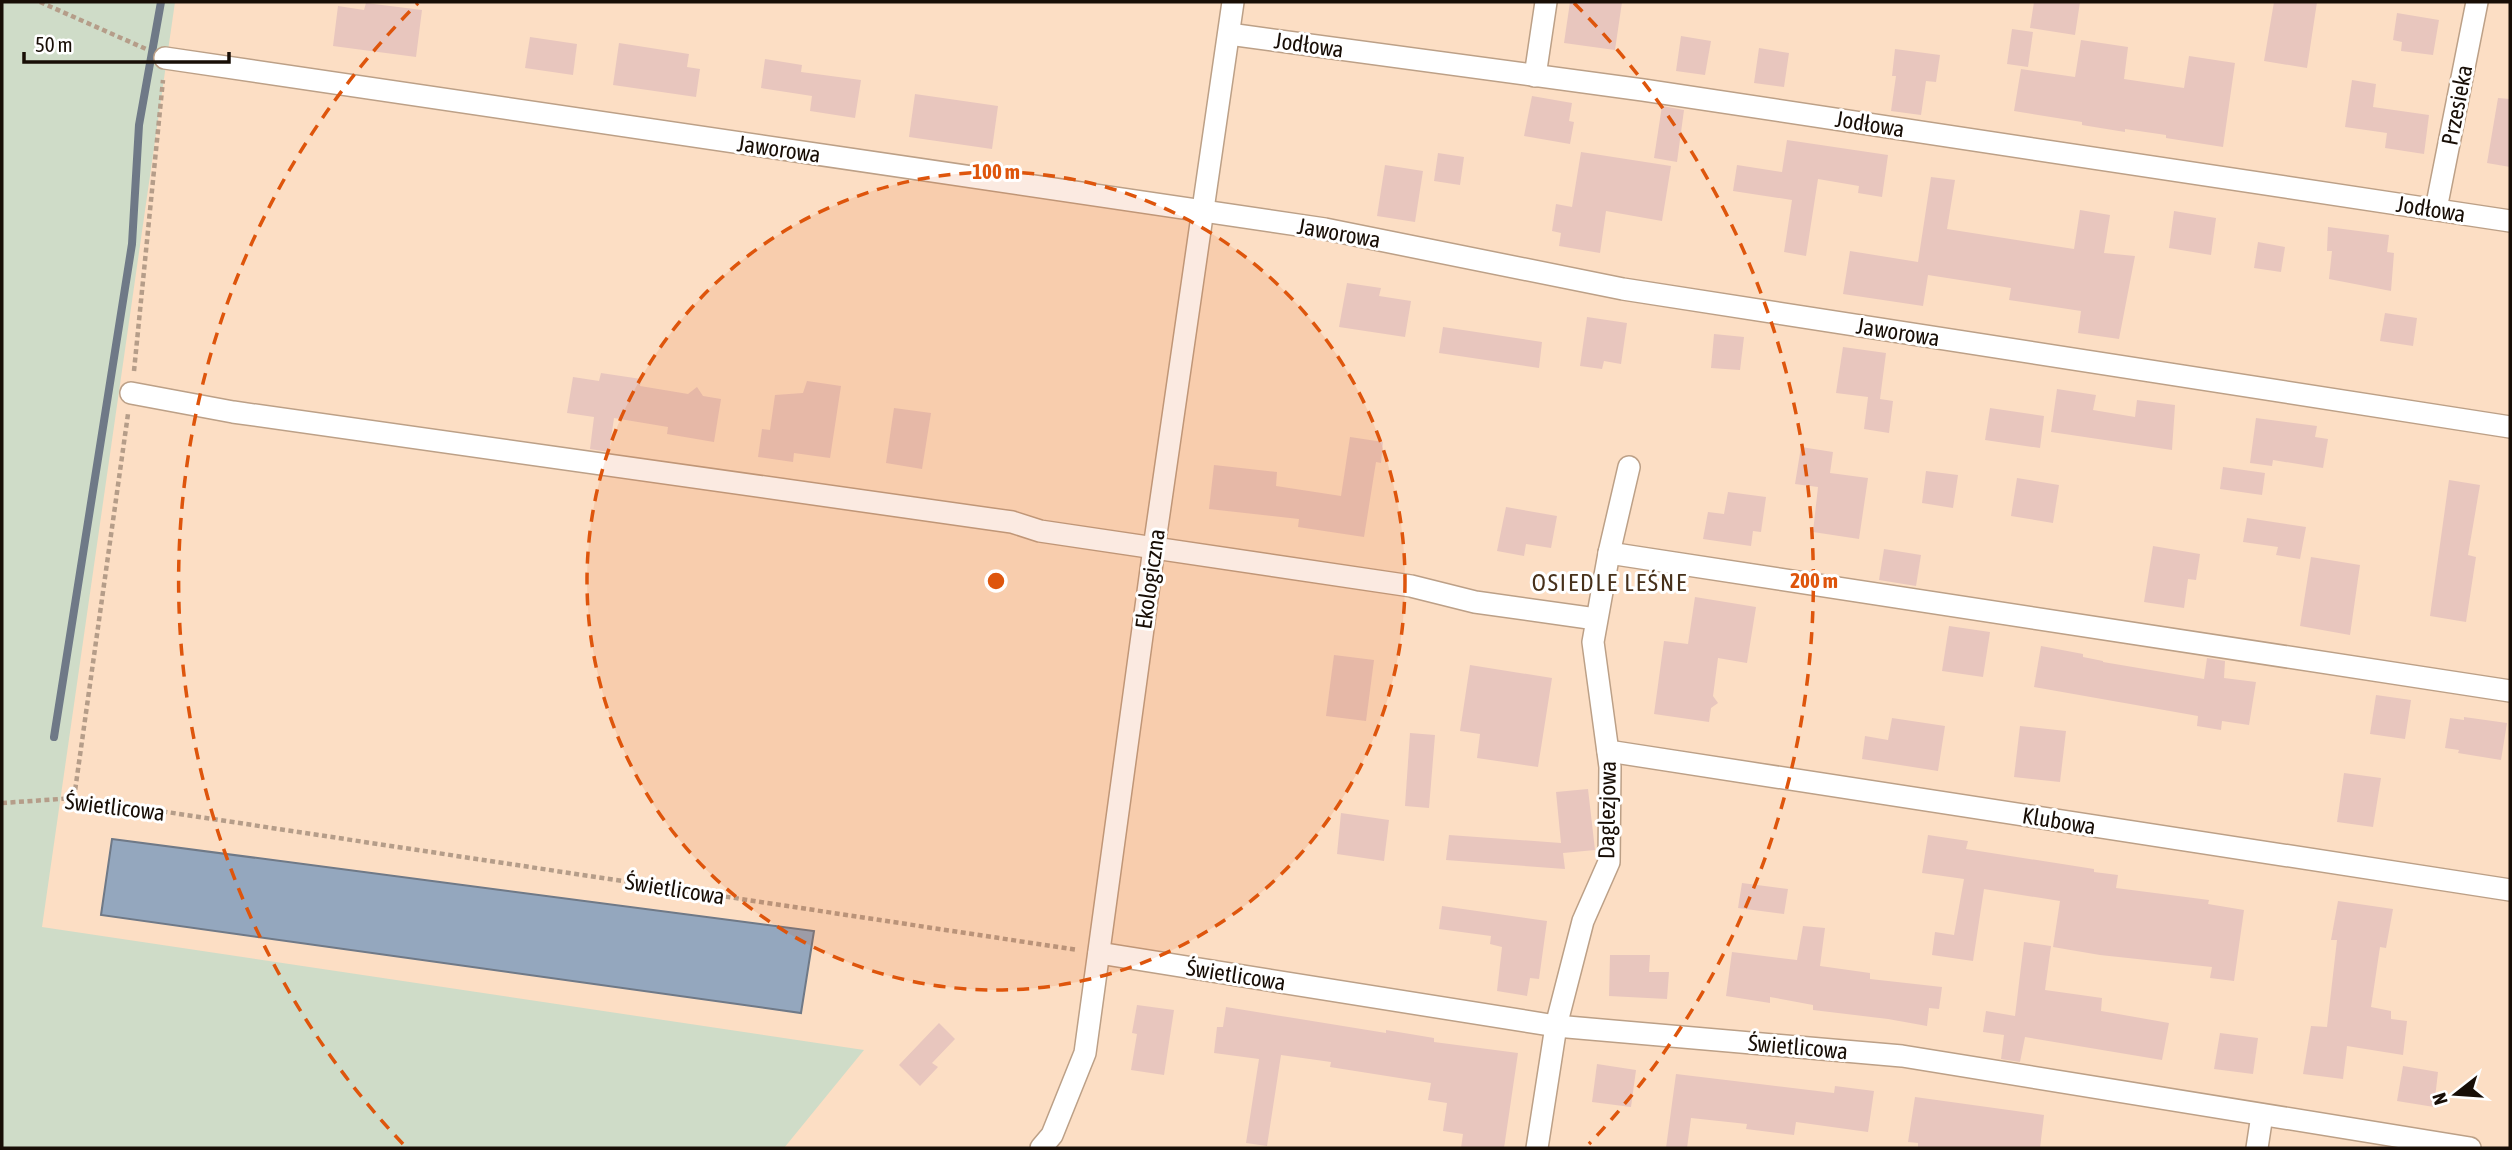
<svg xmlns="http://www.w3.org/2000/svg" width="2512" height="1150" font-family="'Asap Condensed',sans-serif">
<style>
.green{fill:#cfdcc8}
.water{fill:#94a7be;stroke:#6f7987;stroke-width:2}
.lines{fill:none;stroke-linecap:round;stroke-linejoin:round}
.stream{stroke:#6f7987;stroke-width:8}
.building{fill:#e8c6be}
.minor-casing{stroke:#bca087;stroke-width:24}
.path{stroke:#b59d89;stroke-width:4.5;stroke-dasharray:5 3.5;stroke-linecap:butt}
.minor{stroke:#fff;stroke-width:21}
.ring{fill:none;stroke:#de550c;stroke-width:3.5;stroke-dasharray:12 9}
.labels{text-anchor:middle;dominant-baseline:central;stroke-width:6;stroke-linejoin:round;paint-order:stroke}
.street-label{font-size:23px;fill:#180e06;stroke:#fff}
.neighbourhood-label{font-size:24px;letter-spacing:2px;fill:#47301a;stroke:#fff}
.centre{fill:#de550c;stroke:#fff;stroke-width:3.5}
.ring-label{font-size:21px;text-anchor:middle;font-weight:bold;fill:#de550c;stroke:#fff;stroke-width:6;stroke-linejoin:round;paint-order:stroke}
</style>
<rect width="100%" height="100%" fill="#fcdec4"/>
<!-- green -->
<path class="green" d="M 2,2 L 175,2 L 42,927 L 864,1050 L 784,1148 L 2,1148 Z"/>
<!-- water -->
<path class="water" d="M 112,839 L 814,931 L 801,1013 L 101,915 Z"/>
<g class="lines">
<!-- stream -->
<path class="stream" d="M 54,737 L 132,244 L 139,125 L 161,2"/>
</g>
<!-- building -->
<g class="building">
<path d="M 1570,2 L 1622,2 L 1615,50 L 1564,43 Z"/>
<path d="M 2034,2 L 2080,2 L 2075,35 L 2030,28 Z"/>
<path d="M 2274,2 L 2317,2 L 2307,68 L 2264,61 Z"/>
<path d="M 366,3 L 422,10 L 416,57 L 333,46 L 338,6 L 364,10 Z"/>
<path d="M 2397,13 L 2439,20 L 2433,55 L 2401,51 L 2402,42 L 2393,40 Z"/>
<path d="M 2012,29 L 2033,32 L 2028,67 L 2007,64 Z"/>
<path d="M 1681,36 L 1711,41 L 1705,75 L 1676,71 Z"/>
<path d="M 530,37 L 577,44 L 573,75 L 525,68 Z"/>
<path d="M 2081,40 L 2128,47 L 2124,79 L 2184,88 L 2189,56 L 2235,63 L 2223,147 L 2166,138 L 2166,135 L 2125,129 L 2125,132 L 2082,125 L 2082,122 L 2014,111 L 2021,69 L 2075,77 Z"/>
<path d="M 619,43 L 689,54 L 687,67 L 700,69 L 696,97 L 613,85 Z"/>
<path d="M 1759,48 L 1789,53 L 1784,87 L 1754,83 Z"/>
<path d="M 1895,49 L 1940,55 L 1936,82 L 1926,81 L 1921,115 L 1891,111 L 1896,76 L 1892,76 Z"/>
<path d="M 765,59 L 802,65 L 801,72 L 861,80 L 855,118 L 810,111 L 812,96 L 761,88 Z"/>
<path d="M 2352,80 L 2376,84 L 2373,107 L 2429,115 L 2424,154 L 2385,148 L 2387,133 L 2345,127 Z"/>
<path d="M 915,94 L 998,106 L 992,149 L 909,137 Z"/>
<path d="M 1532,96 L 1572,103 L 1569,121 L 1574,122 L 1570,144 L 1524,136 Z"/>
<path d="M 2498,98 L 2510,99 L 2510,167 L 2487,163 Z"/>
<path d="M 1662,106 L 1684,110 L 1677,162 L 1654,158 Z"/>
<path d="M 1787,140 L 1888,155 L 1882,197 L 1858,193 L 1859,186 L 1818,179 L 1806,256 L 1784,252 L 1792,200 L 1733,191 L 1737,165 L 1782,172 Z"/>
<path d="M 1581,152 L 1671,166 L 1662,221 L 1606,211 L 1600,253 L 1559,246 L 1561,233 L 1552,231 L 1556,204 L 1572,207 Z"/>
<path d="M 1438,153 L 1464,157 L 1460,185 L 1434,181 Z"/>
<path d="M 1385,165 L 1423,171 L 1415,222 L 1377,216 Z"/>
<path d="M 1931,177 L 1955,180 L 1947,229 L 2074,249 L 2080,210 L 2110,215 L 2104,253 L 2135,256 L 2119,339 L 2078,333 L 2081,311 L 2009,300 L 2011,288 L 1928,275 L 1923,306 L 1843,294 L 1850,251 L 1918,262 Z"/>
<path d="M 2174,211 L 2216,218 L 2211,255 L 2169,248 Z"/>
<path d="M 2328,227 L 2389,235 L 2387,252 L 2394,253 L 2391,291 L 2329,279 L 2332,251 L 2327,251 Z"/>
<path d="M 2258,242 L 2285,247 L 2281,272 L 2254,268 Z"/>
<path d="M 1347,283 L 1381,288 L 1379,296 L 1411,301 L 1405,337 L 1339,327 Z"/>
<path d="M 2385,313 L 2417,318 L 2413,346 L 2380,341 Z"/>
<path d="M 1587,317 L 1627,323 L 1621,364 L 1604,361 L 1602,369 L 1580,366 Z"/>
<path d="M 1443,327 L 1542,342 L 1539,368 L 1439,353 Z"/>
<path d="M 1714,334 L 1744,337 L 1740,370 L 1711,368 Z"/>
<path d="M 1843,347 L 1886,353 L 1880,399 L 1893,401 L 1889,433 L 1864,429 L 1868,397 L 1836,393 Z"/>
<path d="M 601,373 L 641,379 L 640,386 L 688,394 L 697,387 L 703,396 L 721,399 L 714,442 L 667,434 L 668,427 L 614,418 L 609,452 L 590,449 L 594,417 L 567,413 L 573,377 L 599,381 Z"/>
<path d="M 807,381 L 841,386 L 830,458 L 794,453 L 793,462 L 758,457 L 762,429 L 770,430 L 775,395 L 803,393 Z"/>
<path d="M 2057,389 L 2096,395 L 2093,410 L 2135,417 L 2137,400 L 2175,405 L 2172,450 L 2051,432 Z"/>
<path d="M 894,408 L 931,413 L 922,469 L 886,463 Z"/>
<path d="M 1990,408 L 2044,416 L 2040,448 L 1985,440 Z"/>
<path d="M 2256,418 L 2317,426 L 2315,437 L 2328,439 L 2323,468 L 2273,460 L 2272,466 L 2250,463 Z"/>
<path d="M 1350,437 L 1383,442 L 1381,463 L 1376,462 L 1364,537 L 1298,527 L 1299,519 L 1209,509 L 1214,465 L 1277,472 L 1276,486 L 1341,496 Z"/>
<path d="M 1801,447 L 1833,452 L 1830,473 L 1868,478 L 1859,539 L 1813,532 L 1818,487 L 1795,484 Z"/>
<path d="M 2223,467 L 2265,473 L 2262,495 L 2220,489 Z"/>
<path d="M 1926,471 L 1958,475 L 1953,508 L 1922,503 Z"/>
<path d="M 2017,478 L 2059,485 L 2053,523 L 2011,516 Z"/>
<path d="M 2449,480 L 2480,485 L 2468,555 L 2476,557 L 2466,622 L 2430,616 Z"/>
<path d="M 1728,492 L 1766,497 L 1761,532 L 1753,531 L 1751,546 L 1703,539 L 1708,512 L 1724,514 Z"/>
<path d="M 1506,507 L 1557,516 L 1551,548 L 1526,544 L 1524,556 L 1497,551 Z"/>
<path d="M 2247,518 L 2306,527 L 2300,559 L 2276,555 L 2278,547 L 2243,542 Z"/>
<path d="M 2153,546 L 2200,554 L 2196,580 L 2188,579 L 2184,608 L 2144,602 Z"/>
<path d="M 1884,549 L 1921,555 L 1916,586 L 1879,580 Z"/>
<path d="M 2311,557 L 2360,565 L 2350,635 L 2300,626 Z"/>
<path d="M 1695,597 L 1756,607 L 1747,663 L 1718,658 L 1713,696 L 1718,703 L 1711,708 L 1709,722 L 1654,714 L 1664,641 L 1688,644 Z"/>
<path d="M 1949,626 L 1990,632 L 1983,677 L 1942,671 Z"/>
<path d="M 2041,646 L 2083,654 L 2083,657 L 2103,661 L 2103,662 L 2204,679 L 2207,658 L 2225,661 L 2224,678 L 2256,682 L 2249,725 L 2222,721 L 2221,730 L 2197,726 L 2198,716 L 2034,687 Z"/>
<path d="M 1334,655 L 1374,660 L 1366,721 L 1326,716 Z"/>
<path d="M 1470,665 L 1552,678 L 1538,767 L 1477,758 L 1480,734 L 1460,731 Z"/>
<path d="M 2376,695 L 2411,700 L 2405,739 L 2370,734 Z"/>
<path d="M 2464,717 L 2507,723 L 2501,760 L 2458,753 L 2459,750 L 2445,748 L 2450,718 L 2464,720 Z"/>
<path d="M 1892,718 L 1945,726 L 1938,771 L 1862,759 L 1865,736 L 1888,740 Z"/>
<path d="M 2020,726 L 2066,731 L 2060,782 L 2014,777 Z"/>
<path d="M 1410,733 L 1435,735 L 1429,808 L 1405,806 Z"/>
<path d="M 2344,773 L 2381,778 L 2373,827 L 2337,822 Z"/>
<path d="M 1588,789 L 1595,850 L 1563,853 L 1565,869 L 1446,860 L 1449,835 L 1561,843 L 1556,792 Z"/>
<path d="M 1341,813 L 1389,820 L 1384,861 L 1337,854 Z"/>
<path d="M 1928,835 L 1968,841 L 1966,849 L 2094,869 L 2094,872 L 2118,875 L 2116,888 L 2209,900 L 2208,904 L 2244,910 L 2234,981 L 2210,978 L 2212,967 L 2100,955 L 2053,947 L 2060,901 L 1984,889 L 1973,961 L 1932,955 L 1935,932 L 1954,935 L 1964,879 L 1922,873 Z"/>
<path d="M 1742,883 L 1788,889 L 1784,914 L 1738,908 Z"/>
<path d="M 2338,901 L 2393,909 L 2386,948 L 2380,947 L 2371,1007 L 2391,1011 L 2391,1019 L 2407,1021 L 2403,1055 L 2347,1046 L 2343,1079 L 2303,1074 L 2311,1026 L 2327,1027 L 2337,940 L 2331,940 Z"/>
<path d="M 1442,906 L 1547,921 L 1539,979 L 1530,978 L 1527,996 L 1497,991 L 1502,947 L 1490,944 L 1491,936 L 1439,929 Z"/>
<path d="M 1803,926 L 1825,928 L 1820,966 L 1870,973 L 1870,979 L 1942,987 L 1939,1009 L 1929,1008 L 1927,1026 L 1888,1019 L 1813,1010 L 1813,1005 L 1770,997 L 1770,1003 L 1726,996 L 1732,952 L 1797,960 Z"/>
<path d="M 2024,942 L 2051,946 L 2045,990 L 2102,998 L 2101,1011 L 2169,1023 L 2162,1060 L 2025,1037 L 2020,1062 L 2001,1059 L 2004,1035 L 1983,1032 L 1986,1011 L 2015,1016 Z"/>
<path d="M 1610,955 L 1650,955 L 1649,972 L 1669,972 L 1667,999 L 1609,996 Z"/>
<path d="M 1137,1005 L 1174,1010 L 1164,1075 L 1131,1070 L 1137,1034 L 1132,1033 Z"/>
<path d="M 1226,1007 L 1386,1033 L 1386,1030 L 1434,1038 L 1434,1042 L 1518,1053 L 1504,1148 L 1461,1148 L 1463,1134 L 1443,1131 L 1447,1103 L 1428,1100 L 1431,1083 L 1330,1067 L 1331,1062 L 1281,1055 L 1267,1146 L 1246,1143 L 1259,1059 L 1214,1053 L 1217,1027 L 1223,1027 Z"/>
<path d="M 939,1023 L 955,1039 L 932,1063 L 938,1067 L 920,1086 L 899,1065 Z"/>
<path d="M 2220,1033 L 2258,1038 L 2253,1074 L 2214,1069 Z"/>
<path d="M 1597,1064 L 1636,1070 L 1631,1107 L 1592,1102 Z"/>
<path d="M 2403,1066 L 2438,1072 L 2434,1107 L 2397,1101 Z"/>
<path d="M 1676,1074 L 1834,1093 L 1835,1086 L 1874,1091 L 1868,1132 L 1796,1122 L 1794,1135 L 1746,1129 L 1747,1124 L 1691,1118 L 1687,1148 L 1666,1148 Z"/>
<path d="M 1915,1097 L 2044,1115 L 2040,1148 L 1918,1148 L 1918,1143 L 1908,1142 Z"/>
</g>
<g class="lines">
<!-- minor casing -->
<g class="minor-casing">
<g id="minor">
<path d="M 1229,34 L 1643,90 L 2510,221"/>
<path d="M 165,58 L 1325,229 L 1623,289 L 2510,427"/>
<path d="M 1535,76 L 1546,2"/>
<path d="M 2436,209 L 2477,2"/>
<path d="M 131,393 L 233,412 L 1012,522 L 1040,531 L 1411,586 L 1475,602 L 1596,619"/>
<path d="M 1609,553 L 2510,691"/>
<path d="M 1608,751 L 2510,890"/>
<path d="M 1099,953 L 1556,1026 L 1902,1056 L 2470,1148"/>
<path d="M 1041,1148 L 1052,1135 L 1085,1053 L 1154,548 L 1233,2"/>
<path d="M 1537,1148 L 1556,1026 L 1583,921 L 1609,862 L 1610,767 L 1593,642 L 1609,553 L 1629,467"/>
<path d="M 2257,1148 L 2262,1115"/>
</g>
</g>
<!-- path -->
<g class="path">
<path d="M 40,2 L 146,49"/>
<path d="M 134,371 L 163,80"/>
<path d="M 74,798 L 128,414"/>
<path d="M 2,803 L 74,798 L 1078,950"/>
</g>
<!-- minor -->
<use href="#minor" class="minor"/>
</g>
<!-- distance rings -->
<circle cx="996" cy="581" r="409" fill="#de550c" fill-opacity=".12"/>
<g class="ring">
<circle cx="996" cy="581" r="409"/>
<path d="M403 1144A818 818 0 0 1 418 3M1574 3A818 818 0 0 1 1589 1144"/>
</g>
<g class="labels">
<!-- street labels -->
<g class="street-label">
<text transform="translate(1309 45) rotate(8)">Jodłowa</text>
<text transform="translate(2457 105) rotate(-79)">Przesieka</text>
<text transform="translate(1870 124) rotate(9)">Jodłowa</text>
<text transform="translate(779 149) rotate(8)">Jaworowa</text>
<text transform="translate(2431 209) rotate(9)">Jodłowa</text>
<text transform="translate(1339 233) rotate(10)">Jaworowa</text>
<text transform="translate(1898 332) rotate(9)">Jaworowa</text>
<text transform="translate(1150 579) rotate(-82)">Ekologiczna</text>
<text transform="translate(115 807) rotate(7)">Świetlicowa</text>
<text transform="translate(1607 810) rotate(-89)">Daglezjowa</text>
<text transform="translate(2059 821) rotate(9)">Klubowa</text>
<text transform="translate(675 889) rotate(9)">Świetlicowa</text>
<text transform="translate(1236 975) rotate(9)">Świetlicowa</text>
<text transform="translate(1798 1047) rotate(5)">Świetlicowa</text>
</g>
<!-- neighbourhood labels -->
<g class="neighbourhood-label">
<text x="1610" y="582">OSIEDLE LEŚNE</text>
</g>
</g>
<circle cx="996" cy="581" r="10" class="centre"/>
<g class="ring-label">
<text x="996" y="179">100 m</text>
<text x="1814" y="588">200 m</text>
</g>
<!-- border -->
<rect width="2512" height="1150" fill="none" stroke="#180e06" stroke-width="7"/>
<!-- north arrow -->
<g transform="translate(2456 1094) rotate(253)" stroke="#ffffff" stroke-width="5" paint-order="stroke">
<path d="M0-5L12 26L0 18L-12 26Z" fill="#180e06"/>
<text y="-10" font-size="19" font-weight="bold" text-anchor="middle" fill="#180e06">N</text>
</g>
<!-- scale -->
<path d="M24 52v10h205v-10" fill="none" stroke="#180e06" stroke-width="3.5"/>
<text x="35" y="52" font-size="21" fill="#180e06" stroke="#ffffff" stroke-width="5" paint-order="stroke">50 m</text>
</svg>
